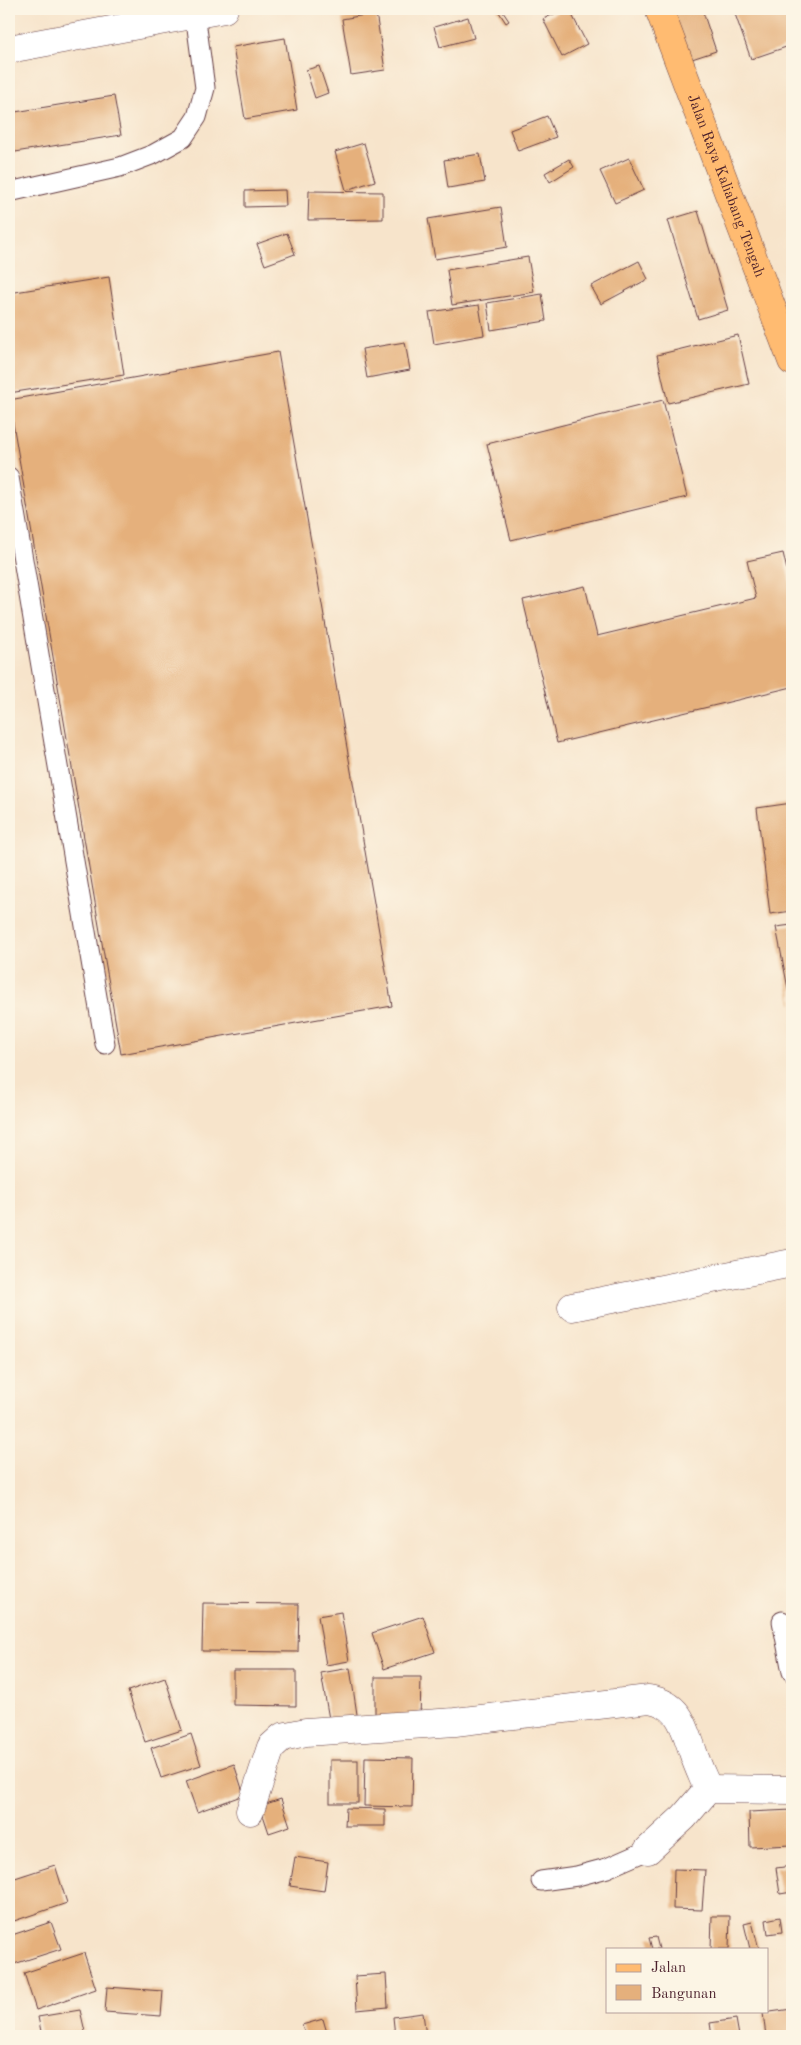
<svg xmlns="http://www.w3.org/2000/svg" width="801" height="2045" font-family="'Old Standard TT',serif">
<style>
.building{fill:#e5b07c}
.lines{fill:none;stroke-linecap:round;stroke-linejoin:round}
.service-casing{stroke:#643d43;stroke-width:21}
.minor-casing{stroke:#643d43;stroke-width:29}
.tertiary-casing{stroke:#643d43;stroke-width:29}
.primary-casing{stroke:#643d43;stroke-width:29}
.service{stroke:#fff;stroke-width:19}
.minor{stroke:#fff;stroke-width:28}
.tertiary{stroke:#fff;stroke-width:28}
.primary{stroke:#ffbb71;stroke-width:28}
.labels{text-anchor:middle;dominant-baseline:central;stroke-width:4.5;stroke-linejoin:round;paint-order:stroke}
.street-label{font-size:15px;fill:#4a1f2b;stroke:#fcf5e5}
</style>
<rect width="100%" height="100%" fill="#fcf5e5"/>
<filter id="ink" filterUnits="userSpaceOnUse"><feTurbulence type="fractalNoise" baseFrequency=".02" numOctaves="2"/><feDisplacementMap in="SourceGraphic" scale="10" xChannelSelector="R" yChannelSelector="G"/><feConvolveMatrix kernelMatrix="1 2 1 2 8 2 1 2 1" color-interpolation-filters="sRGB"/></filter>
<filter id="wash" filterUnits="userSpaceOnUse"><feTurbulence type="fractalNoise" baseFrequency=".0096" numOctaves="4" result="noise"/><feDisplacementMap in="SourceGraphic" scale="20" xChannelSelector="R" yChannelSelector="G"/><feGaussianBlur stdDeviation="1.12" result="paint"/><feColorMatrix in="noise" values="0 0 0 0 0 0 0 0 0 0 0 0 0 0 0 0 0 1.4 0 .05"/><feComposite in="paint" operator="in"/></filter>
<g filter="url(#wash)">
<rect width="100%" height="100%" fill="#f7e4cb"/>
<g id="blocks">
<!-- building -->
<g class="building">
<path d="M 497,9 L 501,9 L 509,21 L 506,23 Z"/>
<path d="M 565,9 L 569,9 L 587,44 L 562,57 L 543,19 Z"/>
<path d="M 665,9 L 702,9 L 716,51 L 683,62 Z"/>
<path d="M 751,9 L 783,9 L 792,37 L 792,45 L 751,59 L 735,14 Z"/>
<path d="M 376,13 L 385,70 L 351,75 L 342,19 Z"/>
<path d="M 468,17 L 474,38 L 440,47 L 434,27 Z"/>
<path d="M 285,38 L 297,110 L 245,119 L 233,47 Z"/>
<path d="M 319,66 L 328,93 L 315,98 L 306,70 Z"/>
<path d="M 114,96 L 121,135 L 9,153 L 9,113 Z"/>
<path d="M 547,116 L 556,137 L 518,151 L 510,130 Z"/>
<path d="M 364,143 L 375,181 L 346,190 L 335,152 Z"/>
<path d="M 480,154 L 485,182 L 448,188 L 444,160 Z"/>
<path d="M 629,158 L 644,190 L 615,203 L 600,171 Z"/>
<path d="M 569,159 L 574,167 L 550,182 L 545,173 Z"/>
<path d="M 285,190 L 286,206 L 245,207 L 245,191 Z"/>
<path d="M 309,191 L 383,192 L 383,219 L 308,220 Z"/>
<path d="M 501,207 L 507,247 L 435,259 L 428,219 Z"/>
<path d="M 698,211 L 728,310 L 698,319 L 668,220 Z"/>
<path d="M 287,233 L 295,254 L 265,265 L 257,244 Z"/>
<path d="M 528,257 L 534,292 L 452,305 L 447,270 Z"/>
<path d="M 639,261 L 648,279 L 601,304 L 591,286 Z"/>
<path d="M 109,277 L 124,375 L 9,393 L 9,293 Z"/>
<path d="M 542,294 L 546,321 L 491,330 L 487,303 Z"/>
<path d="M 479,305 L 484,335 L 434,344 L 429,312 Z"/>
<path d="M 738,335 L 749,384 L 668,403 L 657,355 Z"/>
<path d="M 405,342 L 410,370 L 367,378 L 362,349 Z"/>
<path d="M 278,352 L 392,1006 L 121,1054 L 9,400 Z"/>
<path d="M 663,400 L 687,497 L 511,540 L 487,444 Z"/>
<path d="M 783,553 L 792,591 L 792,687 L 557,743 L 523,600 L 585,586 L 597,636 L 756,598 L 747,561 Z"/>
<path d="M 792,803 L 792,911 L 770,914 L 757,808 Z"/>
<path d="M 792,925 L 792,1004 L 791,1004 L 776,927 Z"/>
<path d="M 203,1603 L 299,1604 L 298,1652 L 202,1651 Z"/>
<path d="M 341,1612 L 349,1661 L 326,1665 L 318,1616 Z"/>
<path d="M 423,1616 L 435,1652 L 384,1669 L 372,1633 Z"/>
<path d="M 350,1668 L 358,1721 L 330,1725 L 321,1673 Z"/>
<path d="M 233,1670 L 296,1670 L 296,1706 L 233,1705 Z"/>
<path d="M 375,1677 L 421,1677 L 420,1722 L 375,1721 Z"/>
<path d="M 165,1678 L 182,1730 L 145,1742 L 128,1691 Z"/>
<path d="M 191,1734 L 201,1765 L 161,1778 L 151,1748 Z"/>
<path d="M 365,1757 L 413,1758 L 412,1807 L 364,1806 Z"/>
<rect x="330" y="1760" width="28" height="43"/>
<path d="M 234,1764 L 244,1795 L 197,1812 L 186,1781 Z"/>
<path d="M 281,1799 L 290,1826 L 269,1833 L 260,1806 Z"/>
<path d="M 346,1808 L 385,1809 L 385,1826 L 345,1826 Z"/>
<path d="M 792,1810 L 792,1845 L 750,1847 L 749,1812 Z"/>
<path d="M 295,1857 L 328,1862 L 324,1891 L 290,1886 Z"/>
<path d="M 55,1865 L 67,1903 L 14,1921 L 9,1906 L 9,1880 Z"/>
<path d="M 792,1866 L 792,1892 L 780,1894 L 776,1868 Z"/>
<path d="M 674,1869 L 705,1870 L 702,1910 L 673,1909 Z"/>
<path d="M 712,1916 L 730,1916 L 729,1949 L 711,1949 Z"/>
<path d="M 780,1917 L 782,1932 L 768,1934 L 766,1920 Z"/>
<path d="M 51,1922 L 61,1949 L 14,1964 L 9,1947 L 9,1936 Z"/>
<path d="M 752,1922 L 759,1949 L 750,1949 L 744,1924 Z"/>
<path d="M 656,1937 L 659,1949 L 652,1949 L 649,1938 Z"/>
<path d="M 84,1953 L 96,1989 L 36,2010 L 24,1973 Z"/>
<path d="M 386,1974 L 388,2007 L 357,2010 L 355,1976 Z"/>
<path d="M 107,1987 L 163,1991 L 161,2016 L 105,2012 Z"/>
<path d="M 792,2009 L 792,2036 L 766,2036 L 763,2013 Z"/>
<path d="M 80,2010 L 86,2036 L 42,2036 L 38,2017 Z"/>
<path d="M 423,2013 L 426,2036 L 395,2036 L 393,2017 Z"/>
<path d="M 323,2019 L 328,2036 L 306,2036 L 302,2025 Z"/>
<path d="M 736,2019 L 739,2036 L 712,2036 L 710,2023 Z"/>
</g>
</g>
</g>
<g filter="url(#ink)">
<use href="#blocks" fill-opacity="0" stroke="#643d43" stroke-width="1"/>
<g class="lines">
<!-- service casing -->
<g class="service-casing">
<g id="service">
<path d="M 9,192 L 120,167 L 154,154 L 183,138 L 197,117 L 205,88 L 195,13"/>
<path d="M 9,477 L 105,1044"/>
<path d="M 782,1621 L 792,1672"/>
<path d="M 541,1881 L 577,1876 L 607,1868 L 648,1850"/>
</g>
</g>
<!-- minor casing -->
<g class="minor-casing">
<g id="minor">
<path d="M 572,1307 L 792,1263"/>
<path d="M 250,1811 L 271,1747 L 282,1737 L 306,1732 L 455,1722 L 649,1699 C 680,1704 684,1726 693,1752 C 697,1765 703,1777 708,1789"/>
<path d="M 648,1850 L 684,1817 L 708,1789 L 792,1790"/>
</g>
</g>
<!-- tertiary casing -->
<g class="tertiary-casing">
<path id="tertiary" d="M 9,49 L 224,9"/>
</g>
<!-- primary casing -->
<g class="primary-casing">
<g id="primary">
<path id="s1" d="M 659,9 L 792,361"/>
</g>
</g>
<!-- service -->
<use href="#service" class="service"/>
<!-- minor -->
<use href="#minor" class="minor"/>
<!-- tertiary -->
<use href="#tertiary" class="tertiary"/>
<!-- primary -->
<use href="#primary" class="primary"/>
</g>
</g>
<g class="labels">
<!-- street labels -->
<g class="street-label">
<text stroke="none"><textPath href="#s1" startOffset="189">Jalan Raya Kaliabang Tengah</textPath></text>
</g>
</g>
<!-- margin -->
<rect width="801" height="2045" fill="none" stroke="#fcf5e5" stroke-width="30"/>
<!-- legend -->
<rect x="606" y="1948" width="162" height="65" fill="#fcf5e5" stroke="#b59f9b"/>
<rect x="616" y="1964" width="25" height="8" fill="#ffbb71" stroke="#b59f9b"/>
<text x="651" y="1972" font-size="15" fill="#4a1f2b">Jalan</text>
<rect x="616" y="1985" width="25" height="15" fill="#e5b07c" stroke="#b59f9b"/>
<text x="651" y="1998" font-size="15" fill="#4a1f2b">Bangunan</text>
</svg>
